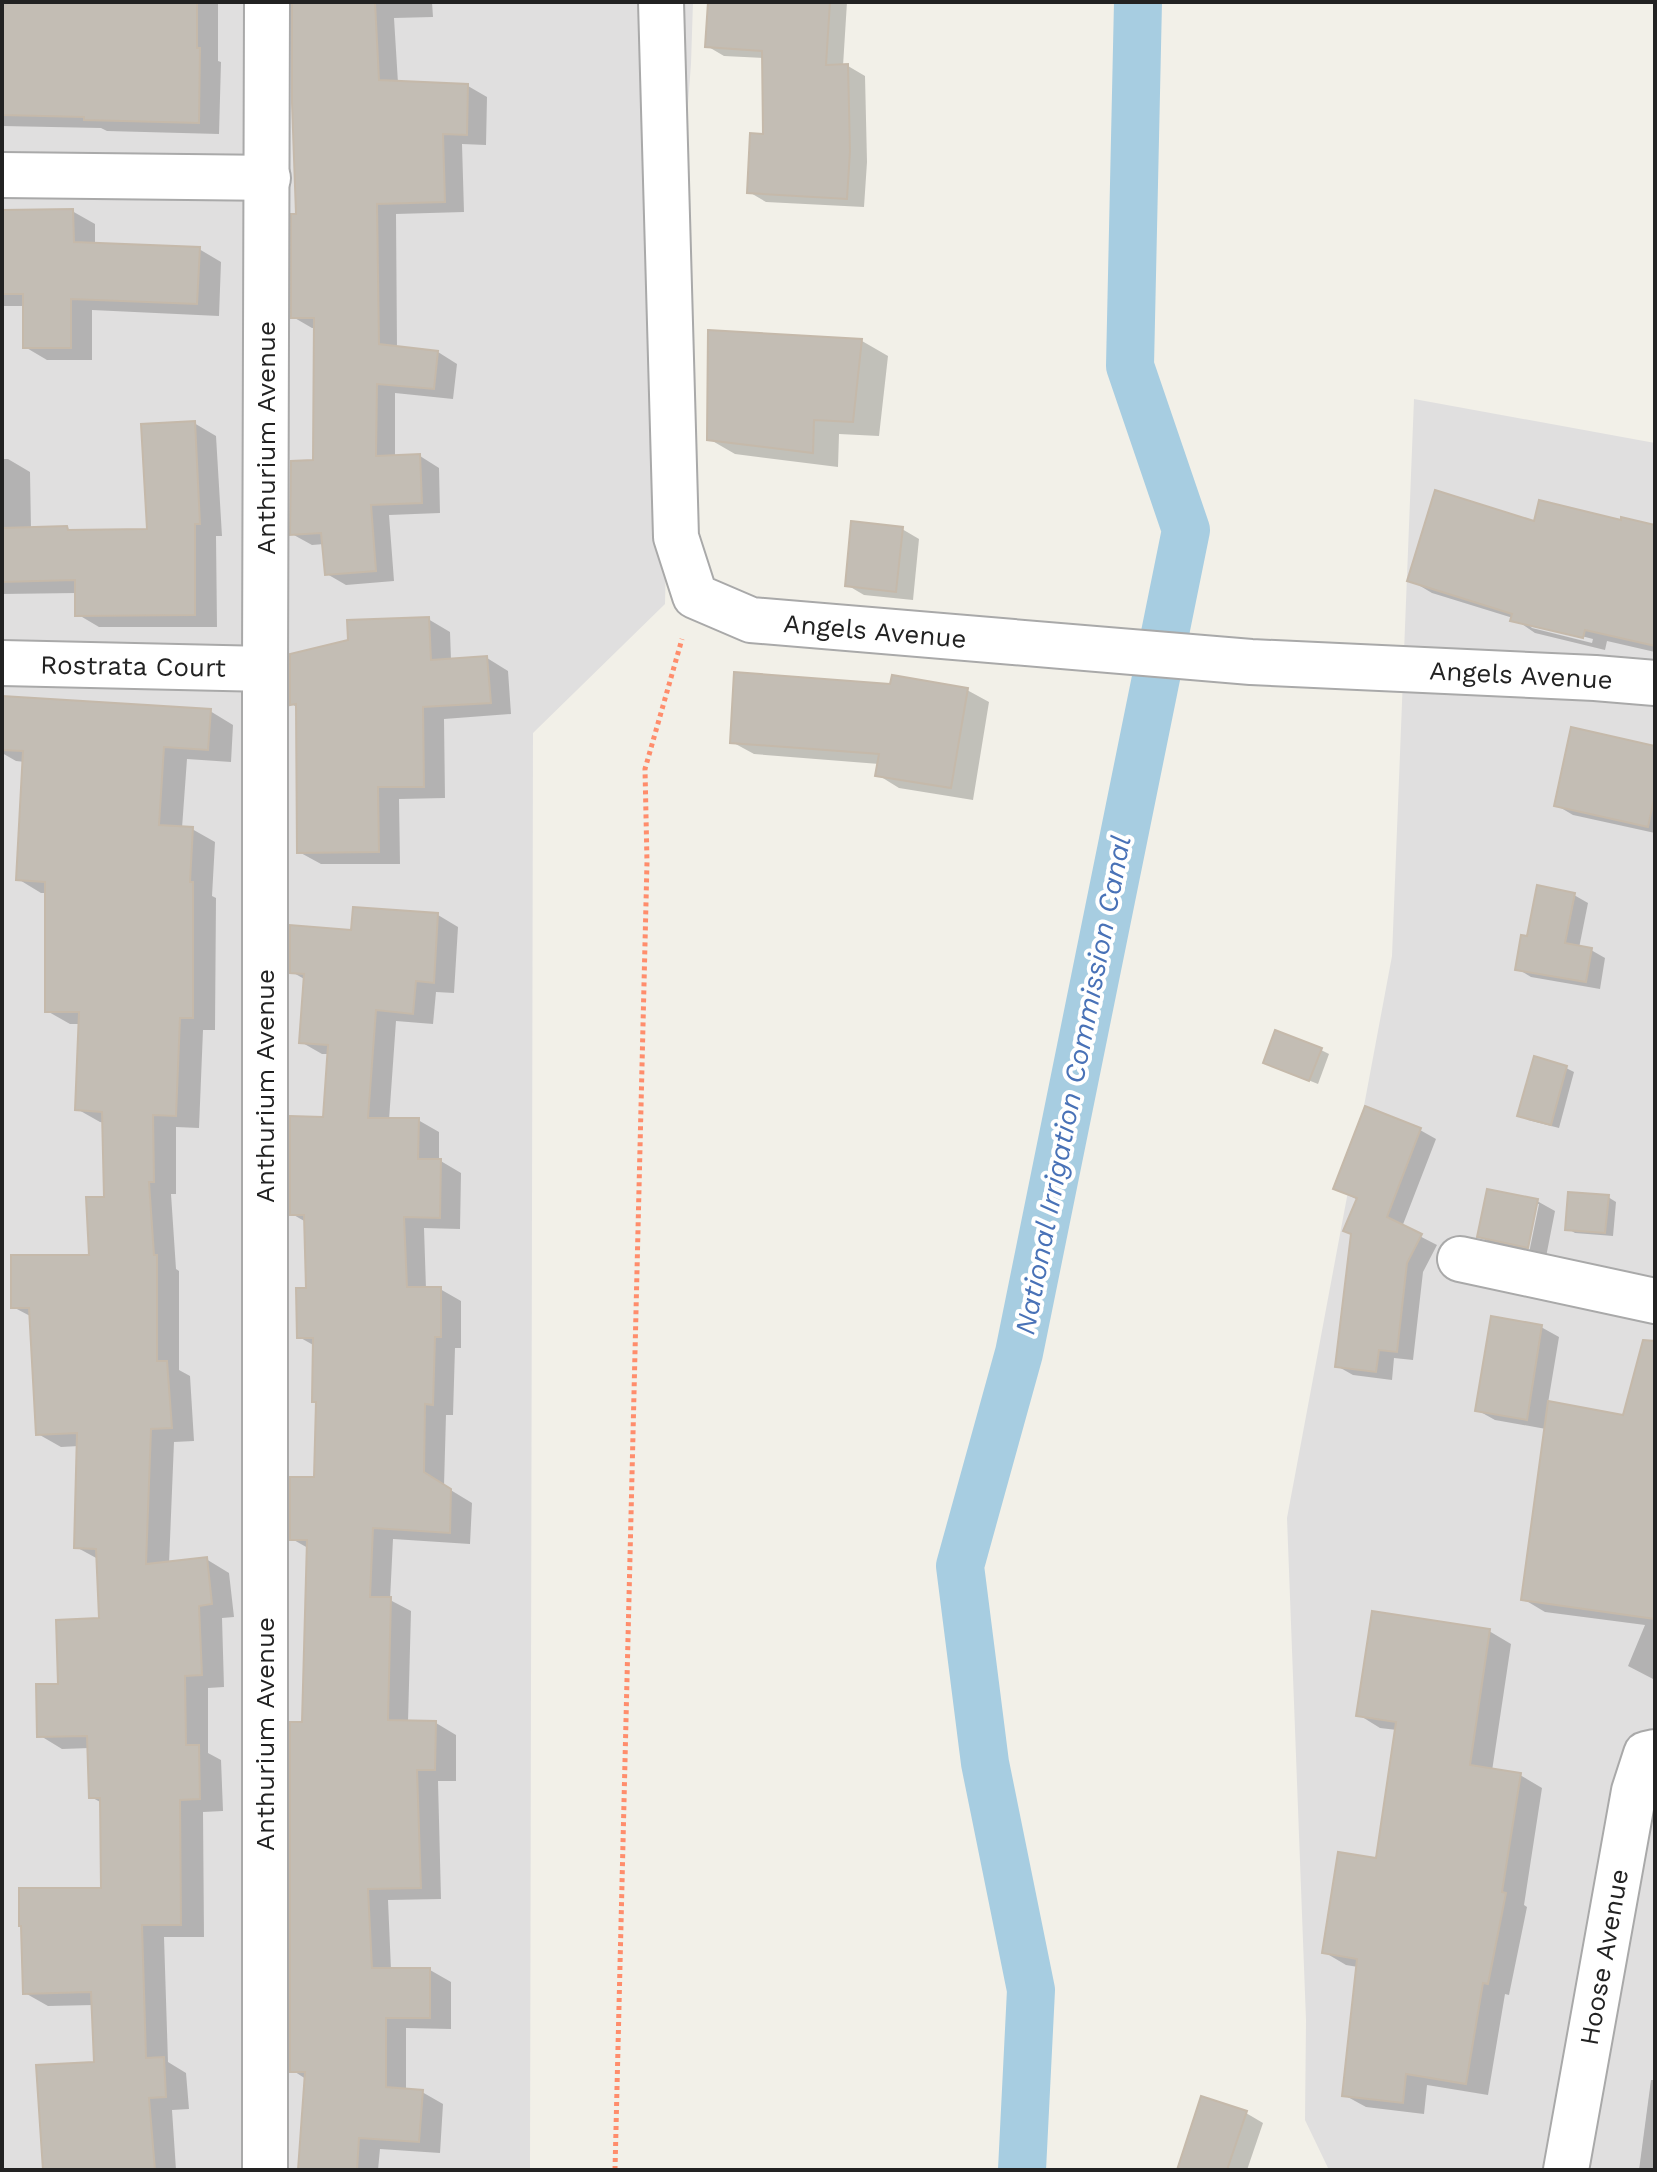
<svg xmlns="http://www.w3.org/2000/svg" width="1657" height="2172" font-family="'Work Sans',sans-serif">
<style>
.residential{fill:#e0dfdf}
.shadow{fill:#0003;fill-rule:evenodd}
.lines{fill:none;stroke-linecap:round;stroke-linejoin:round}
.canal{stroke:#a7cde1;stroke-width:48}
.building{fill:#c3bdb4;stroke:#c5b9aa;stroke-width:2}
.minor-casing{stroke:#a9a9a9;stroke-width:48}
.path{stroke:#ff8d6c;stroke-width:5;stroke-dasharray:4 4;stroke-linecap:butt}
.minor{stroke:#fff;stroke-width:44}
.labels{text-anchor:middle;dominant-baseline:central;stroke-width:8;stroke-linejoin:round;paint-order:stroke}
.street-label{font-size:26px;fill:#222;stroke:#fff}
.water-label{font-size:28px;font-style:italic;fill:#4972b7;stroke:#fff}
</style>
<rect width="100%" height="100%" fill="#f2f0e8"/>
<!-- residential -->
<g class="residential">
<path d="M 2,2 L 693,2 L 691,64 L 671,328 L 665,604 L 533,733 L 530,2170 L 2,2170 Z"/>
<path d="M 1414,399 L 1655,443 L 1655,2170 L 1329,2170 L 1305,2120 L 1306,2020 L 1287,1518 L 1392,956 Z"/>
</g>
<!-- shadow -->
<g class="shadow">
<path d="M 2,2 L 218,2 L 218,61 L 221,62 L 219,134 L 107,131 L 101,128 L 2,126 Z"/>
<path d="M 294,2 L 432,2 L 433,17 L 394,18 L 398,83 L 468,86 L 487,97 L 486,145 L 462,144 L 464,212 L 396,214 L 397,348 L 438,352 L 457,364 L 453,399 L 395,393 L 395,457 L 420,456 L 439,468 L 440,513 L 389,515 L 394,581 L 346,585 L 327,574 L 324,544 L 312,545 L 292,534 L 315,462 L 316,328 L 312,328 L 293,317 L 298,216 Z"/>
<path d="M 710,2 L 847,2 L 843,66 L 848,66 L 865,76 L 867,162 L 864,207 L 766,202 L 749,192 L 765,136 L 764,58 L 724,56 L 707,46 Z"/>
<path d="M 72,211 L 95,224 L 95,245 L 199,249 L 221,262 L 219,316 L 92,310 L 92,360 L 47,360 L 25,347 L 25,306 L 2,306 L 2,212 Z"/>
<path d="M 862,341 L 888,356 L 879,436 L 839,434 L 838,467 L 735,454 L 709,439 Z"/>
<path d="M 194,423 L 216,436 L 222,536 L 216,536 L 217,627 L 99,627 L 77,614 L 77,593 L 2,594 L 2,459 L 8,459 L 30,472 L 31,529 L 67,528 L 73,532 L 149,531 Z"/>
<path d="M 1536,523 L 1622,523 L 1655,527 L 1655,652 L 1607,641 L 1605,650 L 1535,633 L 1513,618 L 1432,593 L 1410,580 ZM 1526,622 L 1593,639 L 1592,643 L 1532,628 Z"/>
<path d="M 902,529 L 919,539 L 913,600 L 864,595 L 847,585 Z"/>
<path d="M 428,619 L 450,632 L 451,660 L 487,658 L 508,671 L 511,714 L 444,719 L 445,798 L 399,799 L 400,864 L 321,864 L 299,852 L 298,708 L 292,704 Z"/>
<path d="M 967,690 L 989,702 L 973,800 L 899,788 L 878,775 L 879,764 L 754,754 L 732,742 Z"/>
<path d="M 2,698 L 210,711 L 233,725 L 231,762 L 187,759 L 182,828 L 192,829 L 215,842 L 212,896 L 216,898 L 215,1030 L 203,1030 L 199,1128 L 176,1127 L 176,1194 L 171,1194 L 176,1269 L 179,1271 L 179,1370 L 190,1376 L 194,1441 L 174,1442 L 169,1564 L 206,1559 L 229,1573 L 234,1617 L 222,1618 L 224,1687 L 208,1688 L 208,1753 L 221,1760 L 223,1811 L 203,1812 L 204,1937 L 164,1937 L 168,2062 L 186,2073 L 189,2109 L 172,2110 L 176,2170 L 45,2170 L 96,2064 L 94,2005 L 48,2006 L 25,1993 L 103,1890 L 102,1803 L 91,1797 L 90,1748 L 62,1749 L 39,1735 L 60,1686 L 101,1620 L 98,1559 L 76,1547 L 79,1446 L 61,1447 L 38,1434 L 32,1317 L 13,1307 L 91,1257 L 106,1199 L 105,1123 L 100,1122 L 77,1109 L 80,1024 L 70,1024 L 47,1011 L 47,893 L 41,893 L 18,879 L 25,762 L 16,761 L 2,753 Z"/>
<path d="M 1655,748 L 1655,833 L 1573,815 L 1556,805 Z"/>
<path d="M 1574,895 L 1588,903 L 1579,948 L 1591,950 L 1605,958 L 1600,989 L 1531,977 L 1518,969 L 1528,939 Z"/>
<path d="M 438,915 L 458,927 L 454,993 L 436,992 L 433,1024 L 396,1021 L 389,1120 L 418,1120 L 439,1132 L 439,1160 L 461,1173 L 460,1229 L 424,1228 L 426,1289 L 440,1289 L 461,1301 L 461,1348 L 455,1348 L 453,1415 L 446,1415 L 444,1486 L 472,1503 L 470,1544 L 393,1539 L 390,1600 L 411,1611 L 408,1722 L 436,1723 L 456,1735 L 456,1781 L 438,1781 L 441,1899 L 388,1900 L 391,1970 L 430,1970 L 451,1982 L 451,2029 L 406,2028 L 406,2091 L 422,2092 L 443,2104 L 440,2153 L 380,2149 L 378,2170 L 300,2170 L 306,2079 L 292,2070 L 308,1548 L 292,1539 L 316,1479 L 318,1403 L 315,1346 L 299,1337 L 309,1290 L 306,1222 L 292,1214 L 325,1119 L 330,1054 L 322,1054 L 301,1042 L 306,980 L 292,972 L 353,932 Z"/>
<path d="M 1321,1050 L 1329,1054 L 1318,1084 L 1273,1066 Z"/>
<path d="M 1566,1068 L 1574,1072 L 1559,1128 L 1528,1120 L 1520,1115 Z"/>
<path d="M 1366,1109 L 1420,1130 L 1436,1139 L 1402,1227 L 1437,1245 L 1423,1272 L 1413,1360 L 1394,1358 L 1392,1380 L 1353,1375 L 1337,1366 L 1358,1200 L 1335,1188 Z"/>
<path d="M 1608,1197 L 1616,1202 L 1613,1236 L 1575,1233 L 1567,1228 Z"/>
<path d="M 1537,1201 L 1555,1211 L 1546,1257 L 1529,1253 L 1539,1204 L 1535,1204 L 1526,1252 L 1496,1246 L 1479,1236 Z"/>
<path d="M 1541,1327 L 1559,1337 L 1548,1403 L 1625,1417 L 1655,1401 L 1655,1680 L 1628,1666 L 1645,1625 L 1545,1612 L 1523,1599 L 1546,1429 L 1495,1420 L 1477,1410 Z"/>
<path d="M 1489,1631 L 1511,1644 L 1492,1771 L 1520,1775 L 1542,1788 L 1524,1905 L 1527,1907 L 1509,1995 L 1505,1994 L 1488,2095 L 1427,2085 L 1424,2114 L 1366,2107 L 1344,2095 L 1358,1967 L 1346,1965 L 1324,1952 L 1378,1860 L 1397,1730 L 1380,1728 L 1359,1715 Z"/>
<path d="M 1651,2080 L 1655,2080 L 1655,2170 L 1639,2170 Z"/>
<path d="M 1246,2113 L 1263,2123 L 1247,2170 L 1191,2170 Z"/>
</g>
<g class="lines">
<!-- canal -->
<path class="canal" d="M 1022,2170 L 1031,1990 L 985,1763 L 960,1566 L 1019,1353 L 1186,530 L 1130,366 L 1138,2"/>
</g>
<!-- building -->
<g class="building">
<path d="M 2,2 L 197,2 L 197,48 L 200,48 L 199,123 L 84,120 L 84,117 L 2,115 Z"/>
<path d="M 292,2 L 375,2 L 379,80 L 468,84 L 467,135 L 443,134 L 445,202 L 377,204 L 379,344 L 438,351 L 434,389 L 377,384 L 376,456 L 420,454 L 422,503 L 371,505 L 376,571 L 325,575 L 321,533 L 290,535 L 291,461 L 313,460 L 314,318 L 291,318 L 291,214 L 296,214 L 292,103 Z"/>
<path d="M 708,2 L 830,2 L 826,65 L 848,64 L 850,151 L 847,199 L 747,193 L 750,133 L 763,134 L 762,51 L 705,47 Z"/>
<path d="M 73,209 L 74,242 L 200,247 L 197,304 L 71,299 L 71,348 L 23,348 L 23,294 L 2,294 L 2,210 Z"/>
<path d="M 708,330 L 862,339 L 853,422 L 814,420 L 813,453 L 707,440 Z"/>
<path d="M 195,421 L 200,524 L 195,524 L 195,615 L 75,616 L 75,580 L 2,582 L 2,528 L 67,526 L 68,530 L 147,529 L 141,424 Z"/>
<path d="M 1435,490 L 1534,521 L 1539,500 L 1621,520 L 1621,517 L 1655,525 L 1655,646 L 1585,630 L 1583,638 L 1510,621 L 1512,614 L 1407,581 Z"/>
<path d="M 851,521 L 903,527 L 896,592 L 845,586 Z"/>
<path d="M 429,617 L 431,660 L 487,656 L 491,703 L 423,707 L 424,787 L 378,787 L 379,852 L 297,853 L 296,704 L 290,705 L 290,654 L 348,640 L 347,620 Z"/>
<path d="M 734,672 L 890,684 L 892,675 L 968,688 L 951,788 L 875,776 L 879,754 L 730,743 Z"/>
<path d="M 2,696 L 211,709 L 208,750 L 164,747 L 159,825 L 193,827 L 190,882 L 193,882 L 193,1018 L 180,1018 L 176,1116 L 153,1115 L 154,1182 L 149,1182 L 154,1255 L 157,1255 L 157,1361 L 167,1361 L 172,1428 L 151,1429 L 146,1564 L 207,1557 L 212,1604 L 199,1606 L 202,1675 L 185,1676 L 186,1745 L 199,1745 L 200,1799 L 180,1800 L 181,1925 L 142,1925 L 146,2058 L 164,2057 L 166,2097 L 149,2098 L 155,2170 L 43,2170 L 36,2065 L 94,2062 L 91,1992 L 23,1994 L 21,1926 L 19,1926 L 19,1888 L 101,1888 L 100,1798 L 89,1798 L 87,1736 L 37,1737 L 36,1684 L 58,1684 L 56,1620 L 99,1618 L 96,1549 L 74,1548 L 77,1433 L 36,1435 L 29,1308 L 11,1308 L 11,1255 L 89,1255 L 86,1197 L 104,1197 L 102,1112 L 75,1110 L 79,1012 L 45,1012 L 45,882 L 16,880 L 23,751 L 2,750 Z"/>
<path d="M 1571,727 L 1655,746 L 1655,795 L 1648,827 L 1554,806 Z"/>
<path d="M 1537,885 L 1575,893 L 1565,943 L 1592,948 L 1586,982 L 1515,970 L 1521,935 L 1527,936 Z"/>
<path d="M 353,907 L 438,913 L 434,983 L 416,981 L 413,1014 L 376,1010 L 368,1118 L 419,1118 L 418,1159 L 441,1159 L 440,1218 L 404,1217 L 407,1287 L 441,1287 L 441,1337 L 435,1337 L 433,1405 L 425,1404 L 424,1472 L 451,1489 L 450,1533 L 373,1528 L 370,1597 L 391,1597 L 388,1720 L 436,1721 L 435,1770 L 417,1770 L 421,1888 L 368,1889 L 372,1968 L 430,1968 L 430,2018 L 386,2018 L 386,2087 L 423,2090 L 419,2142 L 359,2138 L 357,2170 L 298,2170 L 305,2072 L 290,2072 L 290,1722 L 302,1722 L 307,1540 L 290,1540 L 290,1477 L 314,1477 L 316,1402 L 312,1402 L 313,1338 L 297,1338 L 296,1288 L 306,1288 L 304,1215 L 290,1215 L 290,1116 L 323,1117 L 328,1045 L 299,1043 L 304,974 L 290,973 L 290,925 L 351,930 Z"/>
<path d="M 1275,1030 L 1322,1048 L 1309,1081 L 1263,1063 Z"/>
<path d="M 1534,1056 L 1567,1066 L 1551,1125 L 1517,1116 Z"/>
<path d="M 1365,1106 L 1421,1128 L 1387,1217 L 1422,1234 L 1407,1263 L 1397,1352 L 1379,1350 L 1376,1372 L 1335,1367 L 1351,1234 L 1343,1231 L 1357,1198 L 1333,1189 Z"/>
<path d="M 1487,1189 L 1538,1199 L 1528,1248 L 1477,1237 Z"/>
<path d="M 1568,1192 L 1609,1195 L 1605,1233 L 1565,1230 Z"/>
<path d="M 1491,1316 L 1542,1325 L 1527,1420 L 1475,1411 Z"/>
<path d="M 1643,1340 L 1655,1341 L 1655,1619 L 1521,1600 L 1548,1401 L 1623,1415 Z"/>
<path d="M 1372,1611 L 1490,1629 L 1470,1765 L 1521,1773 L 1502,1892 L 1506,1893 L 1488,1984 L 1483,1983 L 1466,2084 L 1406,2074 L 1403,2103 L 1342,2096 L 1357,1959 L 1322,1953 L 1338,1852 L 1376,1858 L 1396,1722 L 1356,1716 Z"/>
<path d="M 1201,2096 L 1247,2111 L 1227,2170 L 1177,2170 Z"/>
</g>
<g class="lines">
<!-- minor casing -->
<g class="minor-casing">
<g id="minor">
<path d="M 661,2 L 676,537 L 695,596 L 751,620 L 1251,662 L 1595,678 L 1655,683"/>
<path d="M 2,175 L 268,178"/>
<path d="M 2,663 L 265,669"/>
<path d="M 1460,1259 L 1655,1301"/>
<path d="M 265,2170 L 265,669 L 267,2"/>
<path d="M 1566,2170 L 1634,1791 L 1646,1754 L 1655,1752"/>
</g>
</g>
<!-- path -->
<path class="path" d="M 615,2170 L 647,862 L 645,769 L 682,639"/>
<!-- minor -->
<use href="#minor" class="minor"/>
</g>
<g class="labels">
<!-- street labels -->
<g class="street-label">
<text transform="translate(266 438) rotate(-90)">Anthurium Avenue</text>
<text transform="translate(875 631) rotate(5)">Angels Avenue</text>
<text transform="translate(133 666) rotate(1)">Rostrata Court</text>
<text transform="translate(1521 675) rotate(3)">Angels Avenue</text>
<text transform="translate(265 1086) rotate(-90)">Anthurium Avenue</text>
<text transform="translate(265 1734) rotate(-90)">Anthurium Avenue</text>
<text transform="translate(1604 1957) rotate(-80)">Hoose Avenue</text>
</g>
<!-- water labels -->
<g class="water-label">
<text transform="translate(1073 1085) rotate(-79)">National Irrigation Commission Canal</text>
</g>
</g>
<!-- border -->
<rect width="1657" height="2172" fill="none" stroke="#222222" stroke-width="8"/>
</svg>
